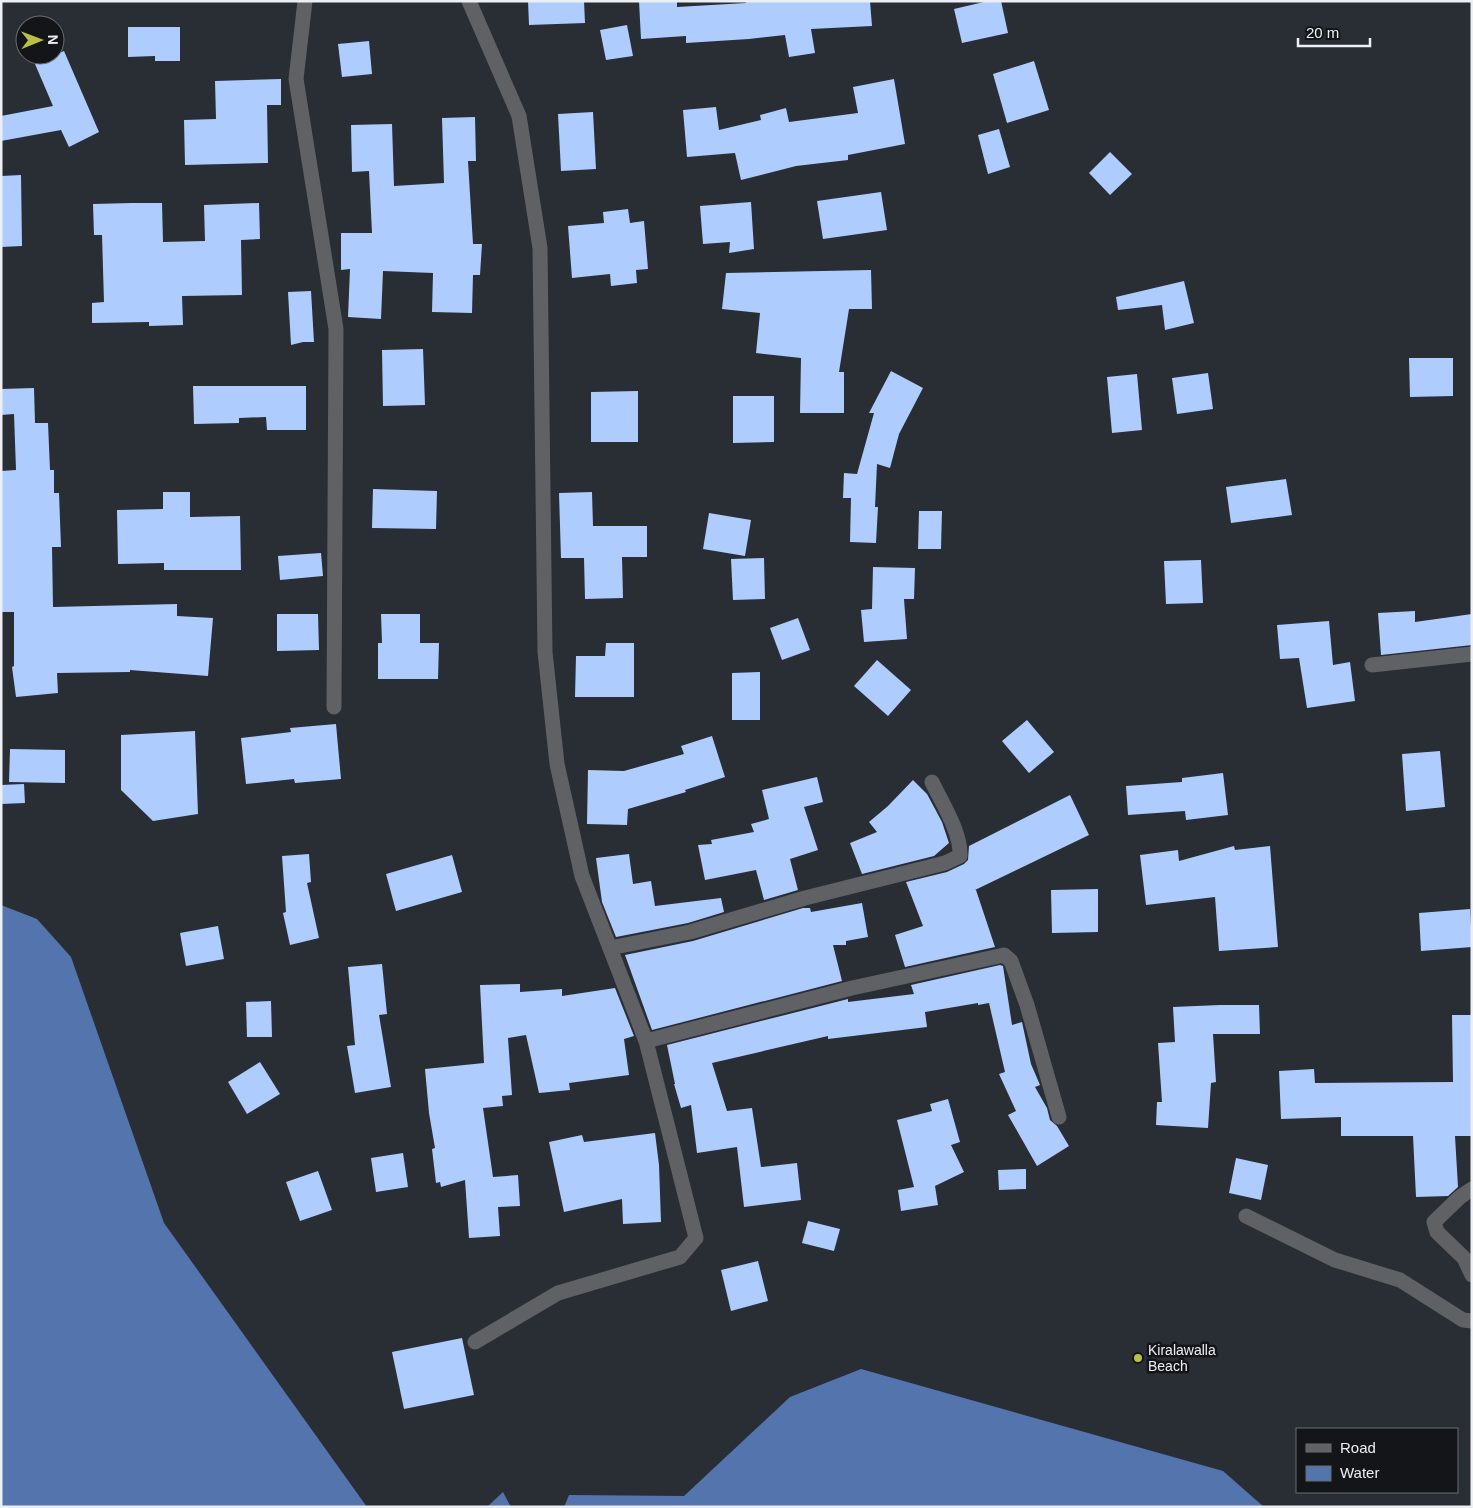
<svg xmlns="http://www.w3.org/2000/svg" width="1473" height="1508" font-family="Arial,sans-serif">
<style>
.water{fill:#5474ae}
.building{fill:#afccff}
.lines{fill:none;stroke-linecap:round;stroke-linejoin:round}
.minor{stroke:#5f6165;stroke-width:15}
.poi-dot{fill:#bac045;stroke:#131518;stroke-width:2}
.labels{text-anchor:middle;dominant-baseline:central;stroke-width:5;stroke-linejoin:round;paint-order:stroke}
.poi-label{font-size:14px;fill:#eceff3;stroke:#131518;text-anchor:start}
</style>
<rect width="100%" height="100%" fill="#292d34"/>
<!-- water -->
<g class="water">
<path d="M 1,905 L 37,919 L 71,957 L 164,1223 L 367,1507 L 1,1507 Z"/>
<path d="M 861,1369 L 1223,1471 L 1264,1507 L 564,1507 L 569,1495 L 684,1496 L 790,1397 Z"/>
<path d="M 503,1492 L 511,1507 L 487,1507 Z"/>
</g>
<!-- building -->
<g class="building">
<path d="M 528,1 L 584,1 L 585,23 L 529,25 Z"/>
<path d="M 639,1 L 677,1 L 677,7 L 746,3 L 746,1 L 870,1 L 872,26 L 811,29 L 815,53 L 789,57 L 785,35 L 749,39 L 686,43 L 686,36 L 641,39 Z"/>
<path d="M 988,1 L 1001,1 L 1008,33 L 962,43 L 954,9 Z"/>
<path d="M 627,25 L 633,56 L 606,60 L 600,30 Z"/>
<path d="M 128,27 L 180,27 L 180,61 L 155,61 L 155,56 L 128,57 Z"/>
<path d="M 369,41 L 372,74 L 342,77 L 338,44 Z"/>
<path d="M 64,51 L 99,132 L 69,147 L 61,130 L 1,141 L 1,116 L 53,106 L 35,64 Z"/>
<path d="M 1034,61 L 1049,110 L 1007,123 L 993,74 Z"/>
<path d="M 281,79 L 281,105 L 267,105 L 268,163 L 185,165 L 184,120 L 216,119 L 215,81 Z"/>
<path d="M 894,79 L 905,144 L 848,155 L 848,160 L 796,166 L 741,180 L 735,153 L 687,157 L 683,110 L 716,107 L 719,130 L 761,120 L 760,115 L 786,108 L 789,122 L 858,113 L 853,87 Z"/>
<path d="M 593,112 L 596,169 L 561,171 L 558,114 Z"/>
<path d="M 475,117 L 476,161 L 468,161 L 473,244 L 482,244 L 480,275 L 473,275 L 472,313 L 432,312 L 433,273 L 383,271 L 381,319 L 348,317 L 350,269 L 341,270 L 341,233 L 372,233 L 369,171 L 352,172 L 351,125 L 392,124 L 394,186 L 444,183 L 442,118 Z"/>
<path d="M 999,129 L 1010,167 L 988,174 L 978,135 Z"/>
<path d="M 1110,152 L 1132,174 L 1110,195 L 1089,173 Z"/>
<path d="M 21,175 L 22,246 L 1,247 L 1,176 Z"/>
<path d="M 881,192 L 887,230 L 823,239 L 817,201 Z"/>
<path d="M 751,202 L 754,249 L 729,253 L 730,242 L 703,244 L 700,206 Z"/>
<path d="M 132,203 L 162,203 L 163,242 L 205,241 L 204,205 L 259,203 L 260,239 L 241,240 L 242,295 L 182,296 L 183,325 L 149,326 L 149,322 L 92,323 L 92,303 L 104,302 L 102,235 L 94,235 L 93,204 Z"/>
<path d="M 628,209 L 630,223 L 644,221 L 648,269 L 636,270 L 637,283 L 611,286 L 610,274 L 572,278 L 568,226 L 604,223 L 603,212 Z"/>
<path d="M 871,270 L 872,309 L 849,309 L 839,372 L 844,372 L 844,413 L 800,413 L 801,358 L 756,353 L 760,313 L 722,309 L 726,273 Z"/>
<path d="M 1184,281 L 1194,323 L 1165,330 L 1162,305 L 1118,310 L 1116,297 Z"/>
<path d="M 311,291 L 314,342 L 303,342 L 291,345 L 288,292 Z"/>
<path d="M 423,349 L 425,405 L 383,406 L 382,350 Z"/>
<path d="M 1409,358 L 1453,358 L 1453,396 L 1410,397 Z"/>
<path d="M 891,371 L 923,388 L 899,434 L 890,468 L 877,464 L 875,507 L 878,507 L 876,543 L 850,542 L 851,498 L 843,498 L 844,473 L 857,474 L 874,413 L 869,413 Z"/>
<path d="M 1208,373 L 1213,409 L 1177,414 L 1172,378 Z"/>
<path d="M 1137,374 L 1142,430 L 1112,433 L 1107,377 Z"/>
<path d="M 193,386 L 306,386 L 306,430 L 267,430 L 266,417 L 239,418 L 239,423 L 194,424 Z"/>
<path d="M 34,388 L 35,423 L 48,423 L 50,470 L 54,470 L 54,493 L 59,493 L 61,547 L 52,547 L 53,607 L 177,604 L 177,616 L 213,618 L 208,676 L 130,670 L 130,672 L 57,673 L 58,693 L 16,697 L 12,667 L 14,666 L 14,612 L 1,612 L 1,471 L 16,470 L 14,414 L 1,415 L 1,389 Z"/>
<path d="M 638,391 L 638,442 L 591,442 L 591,392 Z"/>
<path d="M 733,396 L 774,396 L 774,442 L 733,443 Z"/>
<path d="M 1286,479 L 1292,515 L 1231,523 L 1226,487 Z"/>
<path d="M 373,489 L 437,491 L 436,529 L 372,528 Z"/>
<path d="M 163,492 L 190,492 L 190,517 L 240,516 L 241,570 L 164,570 L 164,563 L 118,564 L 117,510 L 163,509 Z"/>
<path d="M 592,492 L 593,526 L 647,526 L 647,557 L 622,557 L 623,598 L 585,599 L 584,558 L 561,558 L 559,493 Z"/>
<path d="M 919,511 L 942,511 L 941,549 L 918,549 Z"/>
<path d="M 709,513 L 751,520 L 745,556 L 703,549 Z"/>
<path d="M 321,553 L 323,576 L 280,580 L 278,556 Z"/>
<path d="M 764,558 L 765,599 L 733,600 L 731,559 Z"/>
<path d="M 1201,560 L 1203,603 L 1166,604 L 1164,561 Z"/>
<path d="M 873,567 L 915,568 L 914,599 L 904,599 L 907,639 L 864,642 L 861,610 L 872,609 Z"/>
<path d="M 1415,611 L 1415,622 L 1472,614 L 1472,645 L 1381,655 L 1378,613 Z"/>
<path d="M 277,614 L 318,614 L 319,650 L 277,651 Z"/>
<path d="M 381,614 L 420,614 L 420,643 L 439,643 L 438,679 L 378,679 L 378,643 L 382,643 Z"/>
<path d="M 798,618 L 810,650 L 782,660 L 770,628 Z"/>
<path d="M 1329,621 L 1333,665 L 1350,662 L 1355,701 L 1307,708 L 1299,658 L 1280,659 L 1277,625 Z"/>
<path d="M 606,643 L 634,643 L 634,697 L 575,697 L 576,656 L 605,656 Z"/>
<path d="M 877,660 L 911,690 L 888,716 L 854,686 Z"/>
<path d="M 760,672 L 760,720 L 732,720 L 732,673 Z"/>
<path d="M 1027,720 L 1054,752 L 1029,773 L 1002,741 Z"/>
<path d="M 336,724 L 341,779 L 295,783 L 294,779 L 246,784 L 241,738 L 291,732 L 290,728 Z"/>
<path d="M 195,731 L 198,814 L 153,821 L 121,790 L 121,735 Z"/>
<path d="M 712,736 L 725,777 L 685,790 L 686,792 L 628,809 L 627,825 L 587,824 L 588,770 L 624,771 L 684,754 L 681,746 Z"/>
<path d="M 10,749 L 65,750 L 65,783 L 9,782 Z"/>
<path d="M 1440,751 L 1445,807 L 1406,811 L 1402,754 Z"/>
<path d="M 1223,773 L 1228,815 L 1186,820 L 1185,811 L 1128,815 L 1126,786 L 1182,782 L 1182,778 Z"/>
<path d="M 817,777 L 823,802 L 804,807 L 818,850 L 790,859 L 798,890 L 764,900 L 756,870 L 705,880 L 698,845 L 712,844 L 711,840 L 754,832 L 751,824 L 769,819 L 762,790 Z"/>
<path d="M 913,780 L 927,794 L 942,822 L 949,843 L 934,856 L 862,874 L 850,843 L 877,832 L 869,822 L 888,806 Z"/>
<path d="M 24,784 L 25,803 L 1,804 L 1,785 Z"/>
<path d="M 1070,795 L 1089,835 L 975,890 L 976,890 L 995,947 L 905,967 L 895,935 L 923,926 L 906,882 L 947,872 L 964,864 L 968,860 L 969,846 Z"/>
<path d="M 1234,846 L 1235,850 L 1270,846 L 1278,947 L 1219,951 L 1215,897 L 1146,905 L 1140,855 L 1178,850 L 1179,861 Z"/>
<path d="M 309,854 L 311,882 L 307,883 L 319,938 L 290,945 L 283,913 L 286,912 L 282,856 Z"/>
<path d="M 629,854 L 633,884 L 651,881 L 655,906 L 721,898 L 724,912 L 688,923 L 616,937 L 602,902 L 596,858 Z"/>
<path d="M 452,855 L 462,892 L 396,911 L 386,874 Z"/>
<path d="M 1098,889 L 1098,932 L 1052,933 L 1051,890 Z"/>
<path d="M 862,903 L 868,937 L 846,941 L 846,945 L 833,945 L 842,981 L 652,1030 L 625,955 L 693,941 L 803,908 L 810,908 L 811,912 Z"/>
<path d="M 1470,909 L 1472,947 L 1421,951 L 1419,913 Z"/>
<path d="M 218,926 L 224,959 L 186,966 L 180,933 Z"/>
<path d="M 382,964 L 387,1014 L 379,1015 L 391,1087 L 355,1093 L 347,1046 L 355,1045 L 348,967 Z"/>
<path d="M 1000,965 L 1003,966 L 1012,1025 L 1022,1022 L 1031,1064 L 1040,1085 L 1035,1087 L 1047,1108 L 1050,1120 L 1057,1126 L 1069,1146 L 1037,1166 L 1008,1115 L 1016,1111 L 999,1074 L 1005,1072 L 989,1003 L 978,1005 L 978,1003 L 925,1012 L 927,1027 L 828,1039 L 828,1036 L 712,1063 L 727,1111 L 752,1108 L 761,1167 L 797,1163 L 801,1200 L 744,1207 L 737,1147 L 697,1153 L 691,1105 L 681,1108 L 674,1084 L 675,1084 L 667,1045 L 848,999 L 848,1002 L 914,994 L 911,985 Z"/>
<path d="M 520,984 L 520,992 L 562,989 L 562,996 L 615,988 L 634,1036 L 624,1039 L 629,1075 L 569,1083 L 570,1090 L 539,1093 L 526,1035 L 508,1038 L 512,1095 L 502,1096 L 503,1106 L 483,1108 L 493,1177 L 518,1175 L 520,1206 L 498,1207 L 500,1236 L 469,1238 L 465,1180 L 441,1187 L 440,1182 L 436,1183 L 432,1149 L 435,1148 L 429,1113 L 425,1069 L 484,1063 L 480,985 Z"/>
<path d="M 271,1001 L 272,1037 L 247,1037 L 246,1002 Z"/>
<path d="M 1220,1005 L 1259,1005 L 1260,1034 L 1213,1034 L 1216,1082 L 1211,1083 L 1208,1128 L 1156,1125 L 1157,1102 L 1162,1102 L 1158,1043 L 1175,1042 L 1173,1007 Z"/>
<path d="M 1452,1015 L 1472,1015 L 1472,1136 L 1455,1136 L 1458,1187 L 1448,1196 L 1416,1197 L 1413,1136 L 1341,1136 L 1341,1117 L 1281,1119 L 1279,1071 L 1314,1069 L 1315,1083 L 1453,1082 Z"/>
<path d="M 260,1062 L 280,1094 L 247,1114 L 228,1082 Z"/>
<path d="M 948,1099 L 960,1142 L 951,1145 L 964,1172 L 935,1186 L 938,1205 L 901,1211 L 898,1190 L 914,1187 L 897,1120 L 932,1111 L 930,1104 Z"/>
<path d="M 655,1133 L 659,1165 L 661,1222 L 623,1224 L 622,1199 L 564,1212 L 549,1142 L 582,1135 L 584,1142 Z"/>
<path d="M 403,1153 L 408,1187 L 376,1192 L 371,1158 Z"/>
<path d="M 1236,1158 L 1268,1165 L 1261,1200 L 1229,1193 Z"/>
<path d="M 1026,1169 L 1026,1189 L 999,1190 L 998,1170 Z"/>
<path d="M 318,1171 L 332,1210 L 300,1221 L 286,1182 Z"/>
<path d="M 808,1221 L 840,1229 L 834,1251 L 802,1243 Z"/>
<path d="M 758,1261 L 768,1301 L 731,1311 L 721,1270 Z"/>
<path d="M 462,1338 L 474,1395 L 404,1409 L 392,1352 Z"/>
</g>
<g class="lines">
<!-- minor -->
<g class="minor">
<path d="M 305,1 L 296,79 L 336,329 L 334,707"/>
<path d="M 469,1 L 519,116 L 540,248 L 545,652 L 557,764 L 582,876 L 646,1041 L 696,1238 L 680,1257 L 558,1293 L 475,1342"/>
<path d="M 1372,665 L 1472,654"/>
<path d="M 610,948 L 690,932 L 805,898 L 945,863 L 960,856 C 961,832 942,803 932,782"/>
<path d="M 646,1041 L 852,988 L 1004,955 L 1011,961 L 1027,1005 L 1059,1117"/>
<path d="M 1472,1189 L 1460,1197 L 1434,1222 L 1437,1232 L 1464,1258 L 1472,1275"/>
<path d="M 1246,1216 L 1335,1260 L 1400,1280 L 1463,1320 L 1472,1321"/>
</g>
</g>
<!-- markers -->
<circle class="poi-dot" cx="1138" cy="1358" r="5"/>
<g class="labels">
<!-- poi labels -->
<g class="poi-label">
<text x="1148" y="1350">Kiralawalla<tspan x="1148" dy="16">Beach</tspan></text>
</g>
</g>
<!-- border -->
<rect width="1473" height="1508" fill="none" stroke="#eceff3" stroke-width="5"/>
<!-- legend -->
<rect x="1296" y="1428" width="162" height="65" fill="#131518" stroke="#6a6c70"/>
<rect x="1306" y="1444" width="25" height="8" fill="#5f6165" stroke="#6a6c70"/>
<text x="1340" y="1453" font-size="15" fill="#eceff3">Road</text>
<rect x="1306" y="1466" width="25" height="15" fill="#5474ae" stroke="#6a6c70"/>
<text x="1340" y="1478" font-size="15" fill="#eceff3">Water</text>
<!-- north arrow -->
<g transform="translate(40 40) rotate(89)"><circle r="24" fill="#131518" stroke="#6a6c70"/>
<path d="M0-4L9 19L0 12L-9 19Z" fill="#bac045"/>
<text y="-8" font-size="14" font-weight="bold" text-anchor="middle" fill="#eceff3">N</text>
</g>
<!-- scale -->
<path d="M1298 38v8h72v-8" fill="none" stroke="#eceff3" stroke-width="2.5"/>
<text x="1306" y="38" font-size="15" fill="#eceff3" stroke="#131518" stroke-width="4" paint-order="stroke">20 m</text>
</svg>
